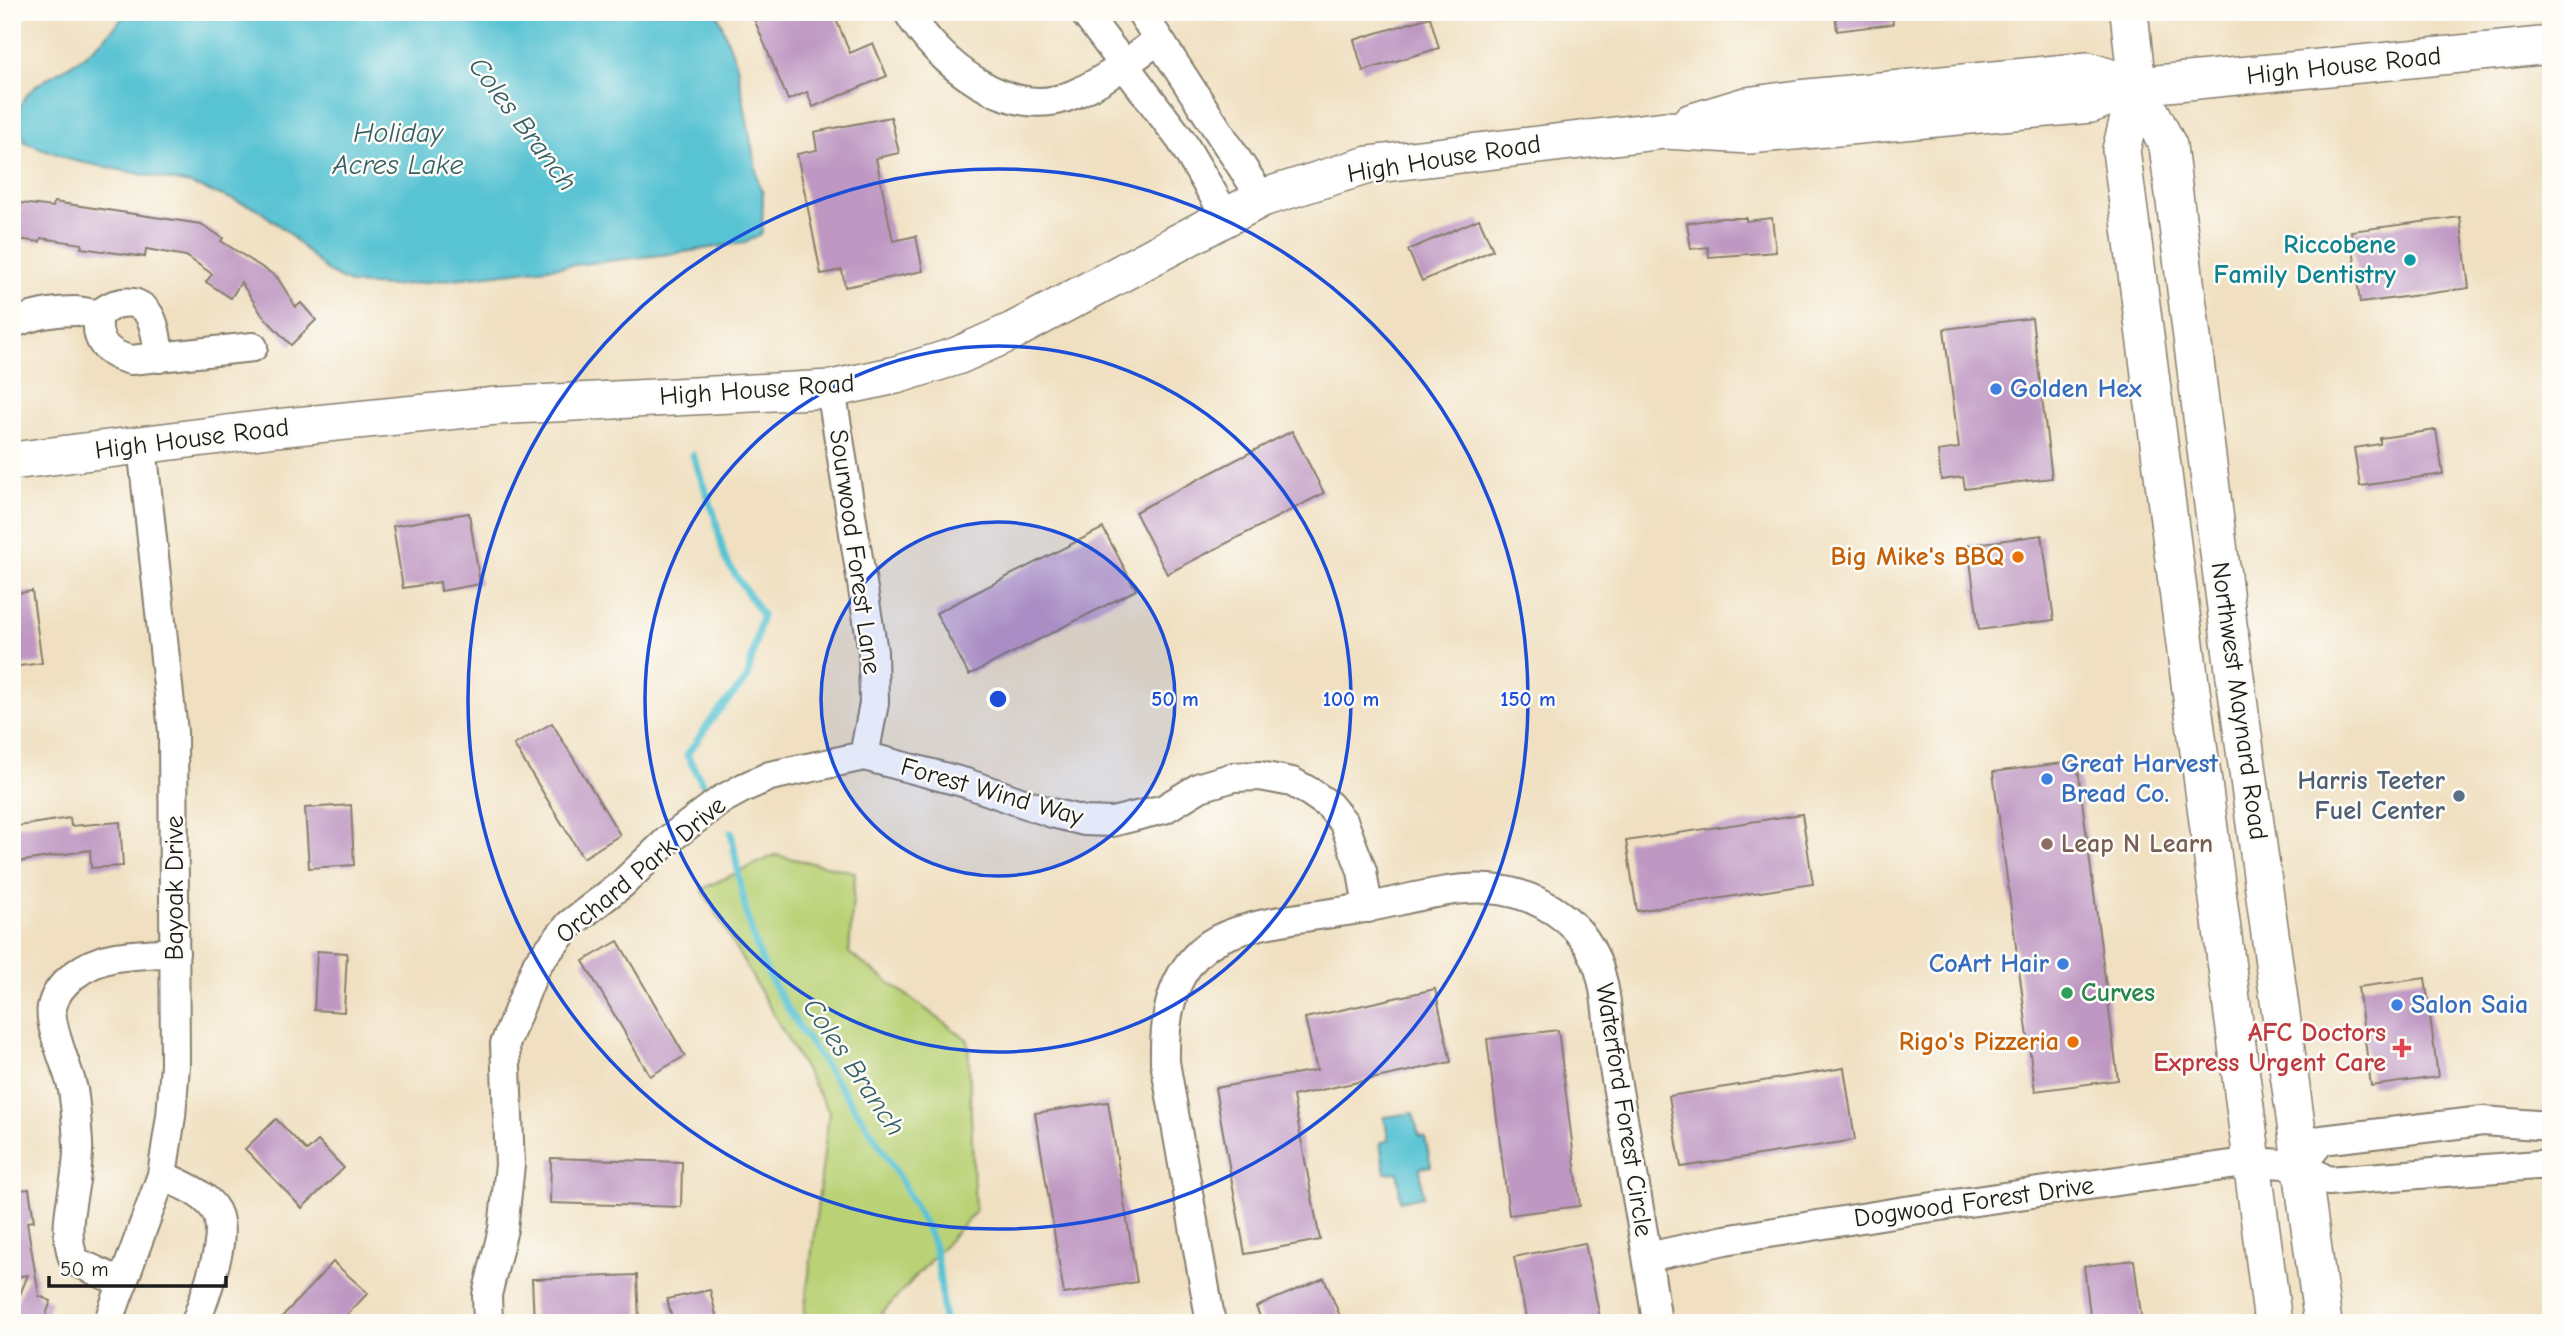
<svg xmlns="http://www.w3.org/2000/svg" width="2563" height="1335" font-family="'Comic Neue',sans-serif">
<style>
.green{fill:#bad176;stroke:#6b7649;stroke-width:2}
.water{fill:#59c3d3;stroke:#3a7078;stroke-width:2}
.lines{fill:none;stroke-linecap:round;stroke-linejoin:round}
.stream{stroke:#59c3d3;stroke-width:7}
.building{fill:#be97c2}
.minor-casing{stroke:#867e6e;stroke-width:32}
.major-casing{stroke:#867e6e;stroke-width:40}
.minor{stroke:#fff;stroke-width:28}
.major{stroke:#fff;stroke-width:37}
.ring{fill:none;stroke:#1d4ed8;stroke-width:3.5}
.culture-dot{fill:#0f9aa8;stroke:#fdfcf7;stroke-width:2.5}
.shop-dot{fill:#3f7fe0;stroke:#fdfcf7;stroke-width:2.5}
.food-dot{fill:#e8710a;stroke:#fdfcf7;stroke-width:2.5}
.service-dot{fill:#5c6f8a;stroke:#fdfcf7;stroke-width:2.5}
.education-dot{fill:#8d6e63;stroke:#fdfcf7;stroke-width:2.5}
.leisure-dot{fill:#2e9e5b;stroke:#fdfcf7;stroke-width:2.5}
.health-dot{fill:#e0444e;stroke:#fdfcf7;stroke-width:2.5}
.labels{text-anchor:middle;dominant-baseline:central;stroke-width:5;stroke-linejoin:round;paint-order:stroke}
.street-label{font-size:26px;fill:#1c1c1c;stroke:#fdfcf7}
.culture-label{font-size:26px;font-weight:bold;fill:#0d838f;stroke:#fdfcf7;text-anchor:end}
.shop-label{font-size:26px;font-weight:bold;fill:#366cbe;stroke:#fdfcf7;text-anchor:start}
.food-label{font-size:26px;font-weight:bold;fill:#c56008;stroke:#fdfcf7;text-anchor:end}
.service-label{font-size:26px;font-weight:bold;fill:#4e5e75;stroke:#fdfcf7;text-anchor:end}
.education-label{font-size:26px;font-weight:bold;fill:#785e54;stroke:#fdfcf7;text-anchor:start}
.leisure-label{font-size:26px;font-weight:bold;fill:#27864d;stroke:#fdfcf7;text-anchor:start}
.health-label{font-size:26px;font-weight:bold;fill:#be3a42;stroke:#fdfcf7;text-anchor:end}
.water-label{font-size:28px;font-style:italic;fill:#345f65;stroke:#fdfcf7}
.centre{fill:#1d4ed8;stroke:#fdfcf7;stroke-width:3.5}
.ring-label{font-size:21px;text-anchor:middle;font-weight:bold;fill:#1d4ed8;stroke:#fdfcf7;stroke-width:5;stroke-linejoin:round;paint-order:stroke}
</style>
<rect width="100%" height="100%" fill="#fdfcf7"/>
<filter id="ink" filterUnits="userSpaceOnUse"><feTurbulence type="fractalNoise" baseFrequency=".0143" numOctaves="2"/><feDisplacementMap in="SourceGraphic" scale="14" xChannelSelector="R" yChannelSelector="G"/><feConvolveMatrix kernelMatrix="1 2 1 2 8 2 1 2 1" color-interpolation-filters="sRGB"/></filter>
<filter id="wash" filterUnits="userSpaceOnUse"><feTurbulence type="fractalNoise" baseFrequency=".00686" numOctaves="4" result="noise"/><feDisplacementMap in="SourceGraphic" scale="28" xChannelSelector="R" yChannelSelector="G"/><feGaussianBlur stdDeviation="1.57" result="paint"/><feColorMatrix in="noise" values="0 0 0 0 0 0 0 0 0 0 0 0 0 0 0 0 0 1.4 0 .05"/><feComposite in="paint" operator="in"/></filter>
<g filter="url(#wash)">
<rect width="100%" height="100%" fill="#f0e0c1"/>
<!-- green -->
<path class="green" d="M 775,855 L 855,872 L 849,953 L 968,1040 L 975,1212 L 873,1323 L 803,1323 L 829,1112 L 702,889 Z"/>
<!-- water -->
<g class="water">
<path d="M 127,12 L 717,12 L 737,65 L 758,181 L 763,193 L 762,233 L 747,242 L 678,253 L 392,286 L 352,284 L 328,272 L 286,231 L 256,208 L 190,184 L 75,161 L 25,142 C 23,133 17,119 19,110 C 25,83 66,71 85,55 C 102,42 114,29 127,12 Z"/>
<path d="M 1413,1113 L 1419,1136 L 1425,1137 L 1431,1166 L 1420,1168 L 1423,1196 L 1400,1201 L 1398,1172 L 1385,1173 L 1380,1143 L 1389,1140 L 1384,1117 Z"/>
</g>
<g class="lines">
<!-- stream -->
<g class="stream">
<path d="M 693,455 L 714,514 L 725,559 L 762,615 L 747,679 L 715,715 L 687,755 L 704,786"/>
<path d="M 731,832 C 740,880 746,932 769,976 C 810,1053 869,1118 909,1196 C 919,1214 932,1234 936,1254 C 941,1276 942,1300 944,1323"/>
</g>
</g>
<g id="blocks">
<!-- building -->
<g class="building">
<path d="M 751,12 L 833,12 L 850,53 L 873,43 L 887,76 L 813,107 L 807,92 L 788,100 Z"/>
<path d="M 1835,12 L 1892,12 L 1893,24 L 1837,31 Z"/>
<path d="M 1430,17 L 1439,48 L 1363,71 L 1354,40 Z"/>
<path d="M 891,117 L 899,153 L 876,158 L 893,241 L 916,236 L 923,271 L 845,287 L 842,270 L 821,274 L 797,154 L 817,150 L 814,132 Z"/>
<path d="M 54,202 L 201,224 L 223,238 L 221,241 L 277,277 L 296,307 L 301,303 L 316,320 L 291,345 L 262,315 L 241,282 L 231,298 L 206,282 L 212,274 L 186,256 L 146,249 L 145,257 L 81,248 L 82,244 L 41,238 L 40,242 L 16,239 L 21,203 L 53,207 Z"/>
<path d="M 2460,217 L 2469,288 L 2360,303 L 2351,231 Z"/>
<path d="M 1722,218 L 1746,218 L 1746,221 L 1772,218 L 1776,252 L 1709,257 L 1708,247 L 1691,249 L 1687,223 Z"/>
<path d="M 1479,219 L 1493,250 L 1422,281 L 1408,250 Z"/>
<path d="M 2032,318 L 2052,478 L 1965,489 L 1963,477 L 1941,480 L 1938,451 L 1959,448 L 1944,329 Z"/>
<path d="M 2436,430 L 2443,474 L 2360,486 L 2354,448 L 2380,444 L 2380,438 Z"/>
<path d="M 1292,431 L 1324,493 L 1167,574 L 1135,512 Z"/>
<path d="M 469,513 L 480,584 L 441,591 L 440,582 L 403,588 L 393,526 Z"/>
<path d="M 1103,528 L 1136,590 L 969,675 L 936,613 Z"/>
<path d="M 2042,535 L 2054,620 L 1979,630 L 1968,545 Z"/>
<path d="M 32,591 L 42,663 L 12,667 L 12,594 Z"/>
<path d="M 552,723 L 620,835 L 583,858 L 514,745 Z"/>
<path d="M 2077,761 L 2118,1080 L 2035,1091 L 1993,772 Z"/>
<path d="M 351,805 L 354,865 L 309,868 L 305,808 Z"/>
<path d="M 1802,814 L 1813,884 L 1637,911 L 1626,841 Z"/>
<path d="M 70,818 L 71,826 L 120,822 L 123,866 L 91,868 L 90,850 L 12,863 L 12,827 Z"/>
<path d="M 618,941 L 685,1056 L 650,1076 L 583,961 Z"/>
<path d="M 317,951 L 347,953 L 344,1012 L 314,1010 Z"/>
<path d="M 2425,978 L 2438,1077 L 2371,1086 L 2358,987 Z"/>
<path d="M 1435,989 L 1451,1062 L 1293,1096 L 1320,1240 L 1245,1254 L 1215,1088 L 1317,1070 L 1305,1018 Z"/>
<path d="M 1558,1030 L 1580,1206 L 1509,1215 L 1487,1039 Z"/>
<path d="M 1844,1068 L 1855,1140 L 1681,1167 L 1669,1096 Z"/>
<path d="M 1108,1102 L 1137,1282 L 1064,1294 L 1035,1113 Z"/>
<path d="M 276,1119 L 307,1151 L 318,1141 L 344,1168 L 302,1208 L 245,1149 Z"/>
<path d="M 551,1158 L 682,1162 L 681,1207 L 550,1203 Z"/>
<path d="M 29,1189 L 34,1221 L 27,1222 L 39,1296 L 51,1301 L 43,1323 L 12,1323 L 12,1314 L 28,1275 L 12,1277 L 12,1191 Z"/>
<path d="M 1585,1243 L 1601,1323 L 1527,1323 L 1514,1257 Z"/>
<path d="M 2134,1260 L 2142,1323 L 2091,1323 L 2084,1266 Z"/>
<path d="M 333,1262 L 368,1293 L 339,1323 L 276,1323 Z"/>
<path d="M 637,1275 L 639,1321 L 534,1323 L 532,1279 Z"/>
<path d="M 1324,1278 L 1343,1323 L 1263,1323 L 1256,1307 Z"/>
<path d="M 710,1290 L 718,1323 L 673,1323 L 667,1299 Z"/>
</g>
</g>
</g>
<g filter="url(#ink)">
<use href="#blocks" fill-opacity="0" stroke="#867e6e" stroke-width="2"/>
<g class="lines">
<!-- minor casing -->
<g class="minor-casing">
<g id="minor">
<path d="M 908,12 C 938,63 1010,122 1072,95 C 1103,82 1131,60 1158,40"/>
<path d="M 1084,12 L 1181,140 L 1226,216"/>
<path d="M 1141,12 L 1262,198"/>
<path d="M 99,314 C 94,339 105,354 131,360 L 253,347"/>
<path d="M 12,324 C 32,315 54,311 76,311 C 83,311 92,315 98,313 C 104,312 110,305 117,304 C 154,295 156,332 159,358"/>
<path d="M 831,389 L 873,652 L 874,703 L 864,756"/>
<path d="M 2301,1165 L 2322,1140 L 2483,1121 L 2551,1126"/>
<path d="M 162,1175 C 179,1184 201,1191 213,1207 C 233,1232 204,1294 196,1323"/>
<path d="M 1648,1257 L 1725,1240 L 1905,1211 L 2252,1162 L 2301,1165 L 2328,1181 L 2551,1164"/>
<path d="M 123,1283 L 74,1261 C 59,1220 80,1185 78,1144 C 77,1126 76,1108 73,1090 C 69,1070 48,1026 52,1007 C 57,982 87,963 111,958 C 131,954 154,954 175,952"/>
<path d="M 108,1323 L 162,1175 L 171,1116 L 175,1065 L 173,732 L 142,446"/>
<path d="M 488,1323 L 487,1295 L 503,1229 L 510,1165 L 505,1044 L 537,964 L 570,924 L 622,884 L 668,840 L 721,800 L 745,787 L 770,776 L 864,756 L 966,783 L 1052,813 L 1084,821 L 1112,822 L 1164,809 L 1200,787 L 1234,777 L 1260,776 L 1292,782 L 1310,792 L 1329,805 L 1344,823 L 1362,871 L 1368,908"/>
<path d="M 1211,1323 L 1165,1062 C 1164,1019 1170,975 1206,947 C 1238,921 1322,916 1364,908 C 1404,901 1448,886 1489,889 C 1525,891 1564,910 1585,940 C 1609,974 1606,1017 1612,1056 C 1627,1145 1645,1233 1657,1323"/>
</g>
</g>
<!-- major casing -->
<g class="major-casing">
<g id="major">
<path d="M 2129,12 L 2137,86 L 2168,146 L 2230,640 L 2323,1323"/>
<path d="M 2137,86 L 2121,150 L 2273,1323"/>
<path d="M 1690,123 L 1746,106 L 1798,99 L 2088,71 L 2137,86"/>
<path d="M 12,461 L 276,428 L 497,406 L 831,389 L 896,375 L 957,356 L 1013,331 L 1262,198 L 1368,165 L 1665,130 L 1749,135 L 2091,104 L 2137,86 L 2551,45"/>
</g>
</g>
<!-- minor -->
<use href="#minor" class="minor"/>
<!-- major -->
<use href="#major" class="major"/>
</g>
</g>
<!-- distance rings -->
<circle cx="998" cy="699" r="177" fill="#1d4ed8" fill-opacity=".12"/>
<g class="ring">
<circle cx="998" cy="699" r="177"/>
<circle cx="998" cy="699" r="353"/>
<circle cx="998" cy="699" r="530"/>
</g>
<!-- markers -->
<circle class="culture-dot" cx="2410" cy="260" r="7"/>
<g class="shop-dot">
<circle cx="1996" cy="389" r="7"/>
<circle cx="2047" cy="779" r="7"/>
<circle cx="2063" cy="964" r="7"/>
<circle cx="2397" cy="1005" r="7"/>
</g>
<g class="food-dot">
<circle cx="2018" cy="557" r="7"/>
<circle cx="2073" cy="1042" r="7"/>
</g>
<circle class="service-dot" cx="2459" cy="796" r="7"/>
<circle class="education-dot" cx="2047" cy="844" r="7"/>
<circle class="leisure-dot" cx="2067" cy="993" r="7"/>
<path class="health-dot" d="M2398.5 1037.5h7v7h7v7h-7v7h-7v-7h-7v-7h7z"/>
<g class="labels">
<!-- street labels -->
<g class="street-label">
<text transform="translate(2344 66) rotate(-6)">High House Road</text>
<text transform="translate(1444 159) rotate(-9)">High House Road</text>
<text transform="translate(757 390) rotate(-4)">High House Road</text>
<text transform="translate(192 439) rotate(-7)">High House Road</text>
<text transform="translate(855 552) rotate(82)">Sourwood Forest Lane</text>
<text transform="translate(2239 701) rotate(82)">Northwest Maynard Road</text>
<text transform="translate(992 792) rotate(16)">Forest Wind Way</text>
<text transform="translate(641 870) rotate(-40)">Orchard Park Drive</text>
<text transform="translate(175 888) rotate(-90)">Bayoak Drive</text>
<text transform="translate(1624 1110) rotate(81)">Waterford Forest Circle</text>
<text transform="translate(1974 1202) rotate(-8)">Dogwood Forest Drive</text>
</g>
<!-- culture labels -->
<g class="culture-label">
<text x="2396" y="245">Riccobene<tspan x="2396" dy="30">Family Dentistry</tspan></text>
</g>
<!-- shop labels -->
<g class="shop-label">
<text x="2010" y="389">Golden Hex</text>
<text x="2061" y="764">Great Harvest<tspan x="2061" dy="30">Bread Co.</tspan></text>
<text x="2049" y="964" text-anchor="end">CoArt Hair</text>
<text x="2411" y="1005">Salon Saia</text>
</g>
<!-- food labels -->
<g class="food-label">
<text x="2004" y="557">Big Mike's BBQ</text>
<text x="2059" y="1042">Rigo's Pizzeria</text>
</g>
<!-- service labels -->
<g class="service-label">
<text x="2445" y="781">Harris Teeter<tspan x="2445" dy="30">Fuel Center</tspan></text>
</g>
<!-- education labels -->
<g class="education-label">
<text x="2061" y="844">Leap N Learn</text>
</g>
<!-- leisure labels -->
<g class="leisure-label">
<text x="2081" y="993">Curves</text>
</g>
<!-- health labels -->
<g class="health-label">
<text x="2386" y="1033">AFC Doctors<tspan x="2386" dy="30">Express Urgent Care</tspan></text>
</g>
<!-- water labels -->
<g class="water-label">
<text transform="translate(523 124) rotate(53)">Coles Branch</text>
<text x="398" y="133">Holiday<tspan x="398" dy="32">Acres Lake</tspan></text>
<text transform="translate(854 1067) rotate(56)">Coles Branch</text>
</g>
</g>
<circle cx="998" cy="699" r="10" class="centre"/>
<g class="ring-label">
<text x="1175" y="706">50 m</text>
<text x="1351" y="706">100 m</text>
<text x="1528" y="706">150 m</text>
</g>
<!-- margin -->
<rect width="2563" height="1335" fill="none" stroke="#fdfcf7" stroke-width="42"/>
<!-- scale -->
<path d="M49 1276v10h177v-10" fill="none" stroke="#1c1c1c" stroke-width="3.5"/>
<text x="60" y="1276" font-size="21" fill="#1c1c1c" stroke="#fdfcf7" stroke-width="5" paint-order="stroke">50 m</text>
</svg>
